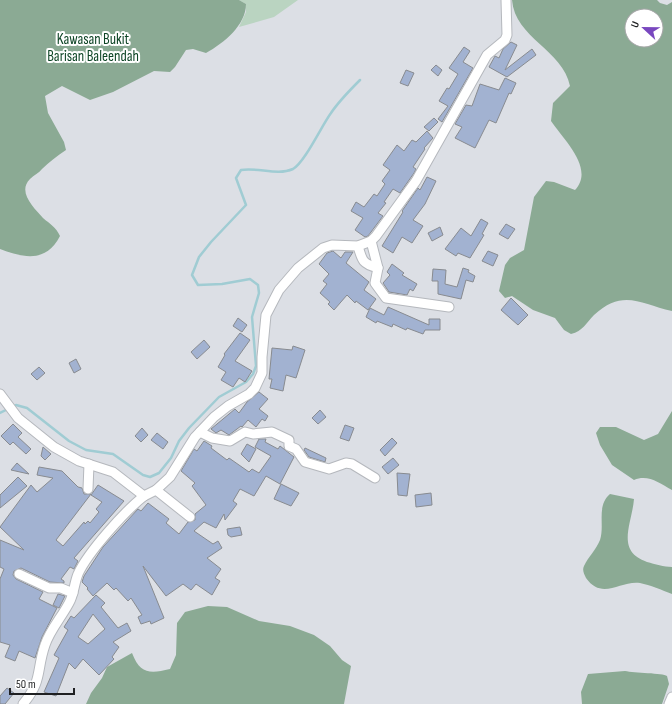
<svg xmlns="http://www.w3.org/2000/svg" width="672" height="704" font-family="'Sofia Sans Condensed',sans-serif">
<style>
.green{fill:#bad4c1}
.forest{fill:#8baa94;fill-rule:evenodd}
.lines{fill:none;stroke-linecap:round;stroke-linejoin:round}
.stream{stroke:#a0ccd3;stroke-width:2.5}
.building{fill:#a2b2d1;stroke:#888b90;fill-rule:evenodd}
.minor-casing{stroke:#b5b8bd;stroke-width:11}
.minor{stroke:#fff;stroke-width:9}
.labels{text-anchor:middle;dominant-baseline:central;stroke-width:4;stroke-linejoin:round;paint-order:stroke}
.park-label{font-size:15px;fill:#0e4526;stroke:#fff}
</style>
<rect width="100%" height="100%" fill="#dcdfe5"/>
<!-- green -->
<path class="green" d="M 239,0 L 298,0 L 274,17 L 239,27 L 246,12 L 246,4 Z"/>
<!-- forest -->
<g class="forest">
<path d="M 0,0 L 239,0 L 246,4 C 246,25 224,43 206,53 L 193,49 L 186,50 L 175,67 L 170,72 L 154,71 L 113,92 L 90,100 L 62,86 L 45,96 L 48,113 L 64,142 L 66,150 C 57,156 49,162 42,169 C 39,173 34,175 30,179 C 17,192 34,208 43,218 C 50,224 56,227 60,236 C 46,263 24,258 0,249 Z"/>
<path d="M 512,0 L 657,0 L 660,3 L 667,5 L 672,2 L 672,311 C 641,304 623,288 594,315 C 586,323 583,331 571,334 L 564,330 L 555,318 L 533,310 L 512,296 L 505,298 L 499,291 L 505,265 L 510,258 L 524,250 L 534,197 L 546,181 L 554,182 L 575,190 C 595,169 564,140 551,121 L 553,103 L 570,86 C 563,50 515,38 512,0 ZM 632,16 L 656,16 L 656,40 L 632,40 Z"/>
<path d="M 672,411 L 672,490 C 659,483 648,474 634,480 L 612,465 L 600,445 L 596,433 L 600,427 L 616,427 L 644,440 L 658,434 Z"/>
<path d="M 610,494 L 634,499 C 632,524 615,551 647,562 C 655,564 664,567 672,567 L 672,594 C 662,590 650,585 640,583 C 621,580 602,601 586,578 C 584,574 582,570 584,566 C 588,557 596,550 600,540 C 605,525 596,506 610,494 Z"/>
<path d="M 208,606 L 227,607 L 259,621 L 290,626 L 314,635 L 330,646 L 342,660 L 351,666 L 344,704 L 86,704 L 91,693 L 102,678 L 107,667 L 132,653 C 140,674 150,674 170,669 L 176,655 L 177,623 L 185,612 Z"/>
<path d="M 625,671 C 634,673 663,673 667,676 L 669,684 L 662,704 L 582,704 L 581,692 L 588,674 Z"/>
</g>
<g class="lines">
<!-- stream -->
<g class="stream">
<path d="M 13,407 L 16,405 L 27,408 L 69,441 L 86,450 L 113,454 L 143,475 L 150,477 L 159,473 L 171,458 L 179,441 L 189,428 L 219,397 L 246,382 L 253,374 L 256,366 L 252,317 L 259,293 L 258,285 L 250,279 L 222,284 L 198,285 L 192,275 L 199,257 L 211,242 L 246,205 L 236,178 L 241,170 C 258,167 277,176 293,169 C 305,162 322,125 331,113 C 339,101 350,90 360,80"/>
<path d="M 0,413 L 8,409"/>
</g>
</g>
<!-- building -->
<g class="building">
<path d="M 511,42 L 517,45 L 505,70 L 532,49 L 536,55 L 507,77 L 489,67 L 495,56 L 499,58 L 503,49 Z"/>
<path d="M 464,47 L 470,51 L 463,62 L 473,68 L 442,122 L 438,119 L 448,106 L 439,101 L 447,88 L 449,89 L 458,74 L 449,68 Z"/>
<path d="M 436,65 L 442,70 L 438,76 L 431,70 Z"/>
<path d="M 406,70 L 414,73 L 408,86 L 400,83 Z"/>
<path d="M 505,78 L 516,83 L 511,94 L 509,93 L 496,123 L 489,120 L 475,148 L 455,138 L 462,127 L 455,124 L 466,105 L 472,106 L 480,84 L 499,90 Z"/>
<path d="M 434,118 L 438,122 L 429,131 L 424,127 Z"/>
<path d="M 427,131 L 433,138 L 424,148 L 425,149 L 413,167 L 416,169 L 414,173 L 400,193 L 393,189 L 384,202 L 386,203 L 378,213 L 383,216 L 368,236 L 365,237 L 355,230 L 363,218 L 351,211 L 356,202 L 364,207 L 374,194 L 377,196 L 385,184 L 382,181 L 390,170 L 383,165 L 397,145 L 404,151 L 412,140 L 416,142 Z"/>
<path d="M 427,177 L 436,181 L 425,204 L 413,220 L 423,226 L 412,243 L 402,237 L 393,253 L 382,246 L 403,212 L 402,211 L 418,188 L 420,190 Z"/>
<path d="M 481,219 L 488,223 L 482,234 L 484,235 L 470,258 L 458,253 L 456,256 L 445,249 L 461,228 L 471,236 Z"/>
<path d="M 506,224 L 515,229 L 508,239 L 499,234 Z"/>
<path d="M 440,227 L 443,235 L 432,241 L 428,233 Z"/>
<path d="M 333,251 L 341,258 L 345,252 L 353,252 L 346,263 L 369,282 L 364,290 L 376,299 L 368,310 L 356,301 L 355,303 L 347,295 L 334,310 L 328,304 L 330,302 L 320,293 L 327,284 L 323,281 L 329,274 L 319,264 L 327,253 Z"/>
<path d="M 488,251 L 498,255 L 493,266 L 482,261 Z"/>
<path d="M 392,264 L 404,273 L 402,275 L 417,284 L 413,291 L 410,289 L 407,295 L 389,292 L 383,283 L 390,275 L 387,272 Z"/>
<path d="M 463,268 L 469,270 L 468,272 L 475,276 L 473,282 L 466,280 L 461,299 L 438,294 L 438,281 L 432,281 L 433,269 L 446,270 L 445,284 L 457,287 Z"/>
<path d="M 511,298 L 528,315 L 518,325 L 501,310 Z"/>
<path d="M 388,307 L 429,325 L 429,319 L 440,319 L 440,330 L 425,330 L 423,334 L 407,328 L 406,330 L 393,324 L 392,327 L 377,321 L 376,323 L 366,317 L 370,308 L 384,315 Z"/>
<path d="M 238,318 L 247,325 L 242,332 L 233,326 Z"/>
<path d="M 240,333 L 250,340 L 235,361 L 252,371 L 245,382 L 239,378 L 233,387 L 221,380 L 226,372 L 218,367 L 225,355 L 224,354 Z"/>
<path d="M 204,340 L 210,347 L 197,359 L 191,352 Z"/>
<path d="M 293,346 L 305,350 L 296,378 L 286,375 L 283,391 L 270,388 L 272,379 L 269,379 L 272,348 L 292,350 Z"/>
<path d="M 76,359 L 81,369 L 74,373 L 69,363 Z"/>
<path d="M 39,367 L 45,373 L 37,380 L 31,374 Z"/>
<path d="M 259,392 L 268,399 L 259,409 L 268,416 L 265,421 L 262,419 L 256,427 L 248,420 L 242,427 L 241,426 L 229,435 L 221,430 L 216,433 L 211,429 L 235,409 L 239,413 L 247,402 Z"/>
<path d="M 320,410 L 326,417 L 318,424 L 312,418 Z"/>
<path d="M 13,424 L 22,433 L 18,437 L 31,449 L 26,454 L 13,442 L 10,445 L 1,436 Z"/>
<path d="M 345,425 L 354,428 L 349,441 L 340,438 Z"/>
<path d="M 142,428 L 148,435 L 141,442 L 135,436 Z"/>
<path d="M 157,433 L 168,442 L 163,449 L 151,440 Z"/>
<path d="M 392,438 L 397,443 L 385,456 L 380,450 Z"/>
<path d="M 259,439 L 266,439 L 265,442 L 278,449 L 280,446 L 294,457 L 280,484 L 266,476 L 254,496 L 240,489 L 233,501 L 237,504 L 225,520 L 224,514 L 216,528 L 204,522 L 194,531 L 213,544 L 218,541 L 222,548 L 207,558 L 221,569 L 215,578 L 220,581 L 212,595 L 196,584 L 191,590 L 183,584 L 166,596 L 143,566 L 164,618 L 151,624 L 150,621 L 141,624 L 138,617 L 142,615 L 131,598 L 128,601 L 116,588 L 114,590 L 107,583 L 93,596 L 87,589 L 88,588 L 82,582 L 84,576 L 103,547 L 138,509 L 141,511 L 148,503 L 169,519 L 166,523 L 179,534 L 188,522 L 195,520 L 195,514 L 206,505 L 192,486 L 195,483 L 181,471 L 194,449 L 197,451 L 204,441 L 212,446 L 211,448 L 227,460 L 229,458 L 249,472 L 252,469 L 259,473 L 271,456 L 255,447 Z"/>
<path d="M 247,444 L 256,449 L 249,462 L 241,454 Z"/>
<path d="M 43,447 L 51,454 L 45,460 L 41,456 Z"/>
<path d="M 305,448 L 326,458 L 325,462 L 309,457 L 304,450 Z"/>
<path d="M 393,458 L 399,465 L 388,474 L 382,467 Z"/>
<path d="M 17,463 L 29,474 L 11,470 Z"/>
<path d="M 39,467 L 62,471 L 78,487 L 82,488 L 84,494 L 91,494 L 56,540 L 63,546 L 84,522 L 85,524 L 88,521 L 90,523 L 99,512 L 96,509 L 102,502 L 91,495 L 98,485 L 124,501 L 74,558 L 78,561 L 74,569 L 70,567 L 61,579 L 64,581 L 64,583 L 50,582 L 21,568 L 14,571 L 13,575 L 16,579 L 43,592 L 39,599 L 57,608 L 42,637 L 35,658 L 19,651 L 15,661 L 5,657 L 10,645 L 0,642 L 0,579 L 4,569 L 0,567 L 0,540 L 24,550 L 0,527 L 31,485 L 37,492 L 53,478 L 37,475 Z"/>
<path d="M 397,473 L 410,474 L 407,496 L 398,495 Z"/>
<path d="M 18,477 L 27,486 L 0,508 L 0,495 Z"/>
<path d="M 281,484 L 299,493 L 291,506 L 274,499 Z"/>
<path d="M 431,493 L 432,505 L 416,507 L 415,495 Z"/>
<path d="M 240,527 L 242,535 L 231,537 L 228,535 L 227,529 Z"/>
<path d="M 58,594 L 65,596 L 59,608 L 53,605 Z"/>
<path d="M 96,595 L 105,603 L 101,607 L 118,628 L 127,623 L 131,631 L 113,642 L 119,647 L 112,657 L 114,659 L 99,675 L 83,659 L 75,669 L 69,663 L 56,696 L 44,692 L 59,658 L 54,655 L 68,630 L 64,627 L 71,616 L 74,618 ZM 93,614 L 105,629 L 88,644 L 78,637 Z"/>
<path d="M 7,688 L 14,693 L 5,704 L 0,704 L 0,696 Z"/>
</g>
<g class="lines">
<!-- minor casing -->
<g class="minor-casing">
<g id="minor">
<path d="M 371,241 L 378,268"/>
<path d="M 358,246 C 362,261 363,264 378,268 L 375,283 L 386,298 L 449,307"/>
<path d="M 0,394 L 18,418 L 54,447 L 79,461 L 113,472 L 144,496 L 156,490 L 170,477 L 195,437 L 214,417 L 228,406 L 249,394 L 255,388 L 262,373 L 262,357 L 266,315 L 279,290 L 298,268 L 323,248 L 332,245 L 358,246 L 371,241 L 376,236 L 416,181 L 487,55 L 505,40 L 507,35 L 506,0"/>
<path d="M 200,432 L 212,438 L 230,441 L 245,432 L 253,434 L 272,432 L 289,440 L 289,446 L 296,449 L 305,462 L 329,469 L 346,463 L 352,464 L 375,478"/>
<path d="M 88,489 L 89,464"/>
<path d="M 156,490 L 190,517"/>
<path d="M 19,574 L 49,588 L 61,588 L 73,593"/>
<path d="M 23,704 C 43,680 36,671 45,645 C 50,630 61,618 69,603 C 74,594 74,584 78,574 C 88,552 125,511 144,496"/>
<path d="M 669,704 L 672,697"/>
</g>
</g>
<!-- minor -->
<use href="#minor" class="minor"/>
</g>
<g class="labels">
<!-- park labels -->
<g class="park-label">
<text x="93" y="39">Kawasan Bukit<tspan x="93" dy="17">Barisan Baleendah</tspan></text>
</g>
</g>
<!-- north arrow -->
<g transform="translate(644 28) rotate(292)"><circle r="19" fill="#ffffff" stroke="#a5a6a7"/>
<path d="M0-3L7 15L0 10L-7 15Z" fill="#7947bf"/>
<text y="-6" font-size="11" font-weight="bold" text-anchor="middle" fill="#1f2022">U</text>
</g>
<!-- scale -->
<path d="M10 688v6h64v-6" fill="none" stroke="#1f2022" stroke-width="2"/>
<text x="16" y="688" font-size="12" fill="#1f2022" stroke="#ffffff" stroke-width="3" paint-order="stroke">50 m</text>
</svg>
